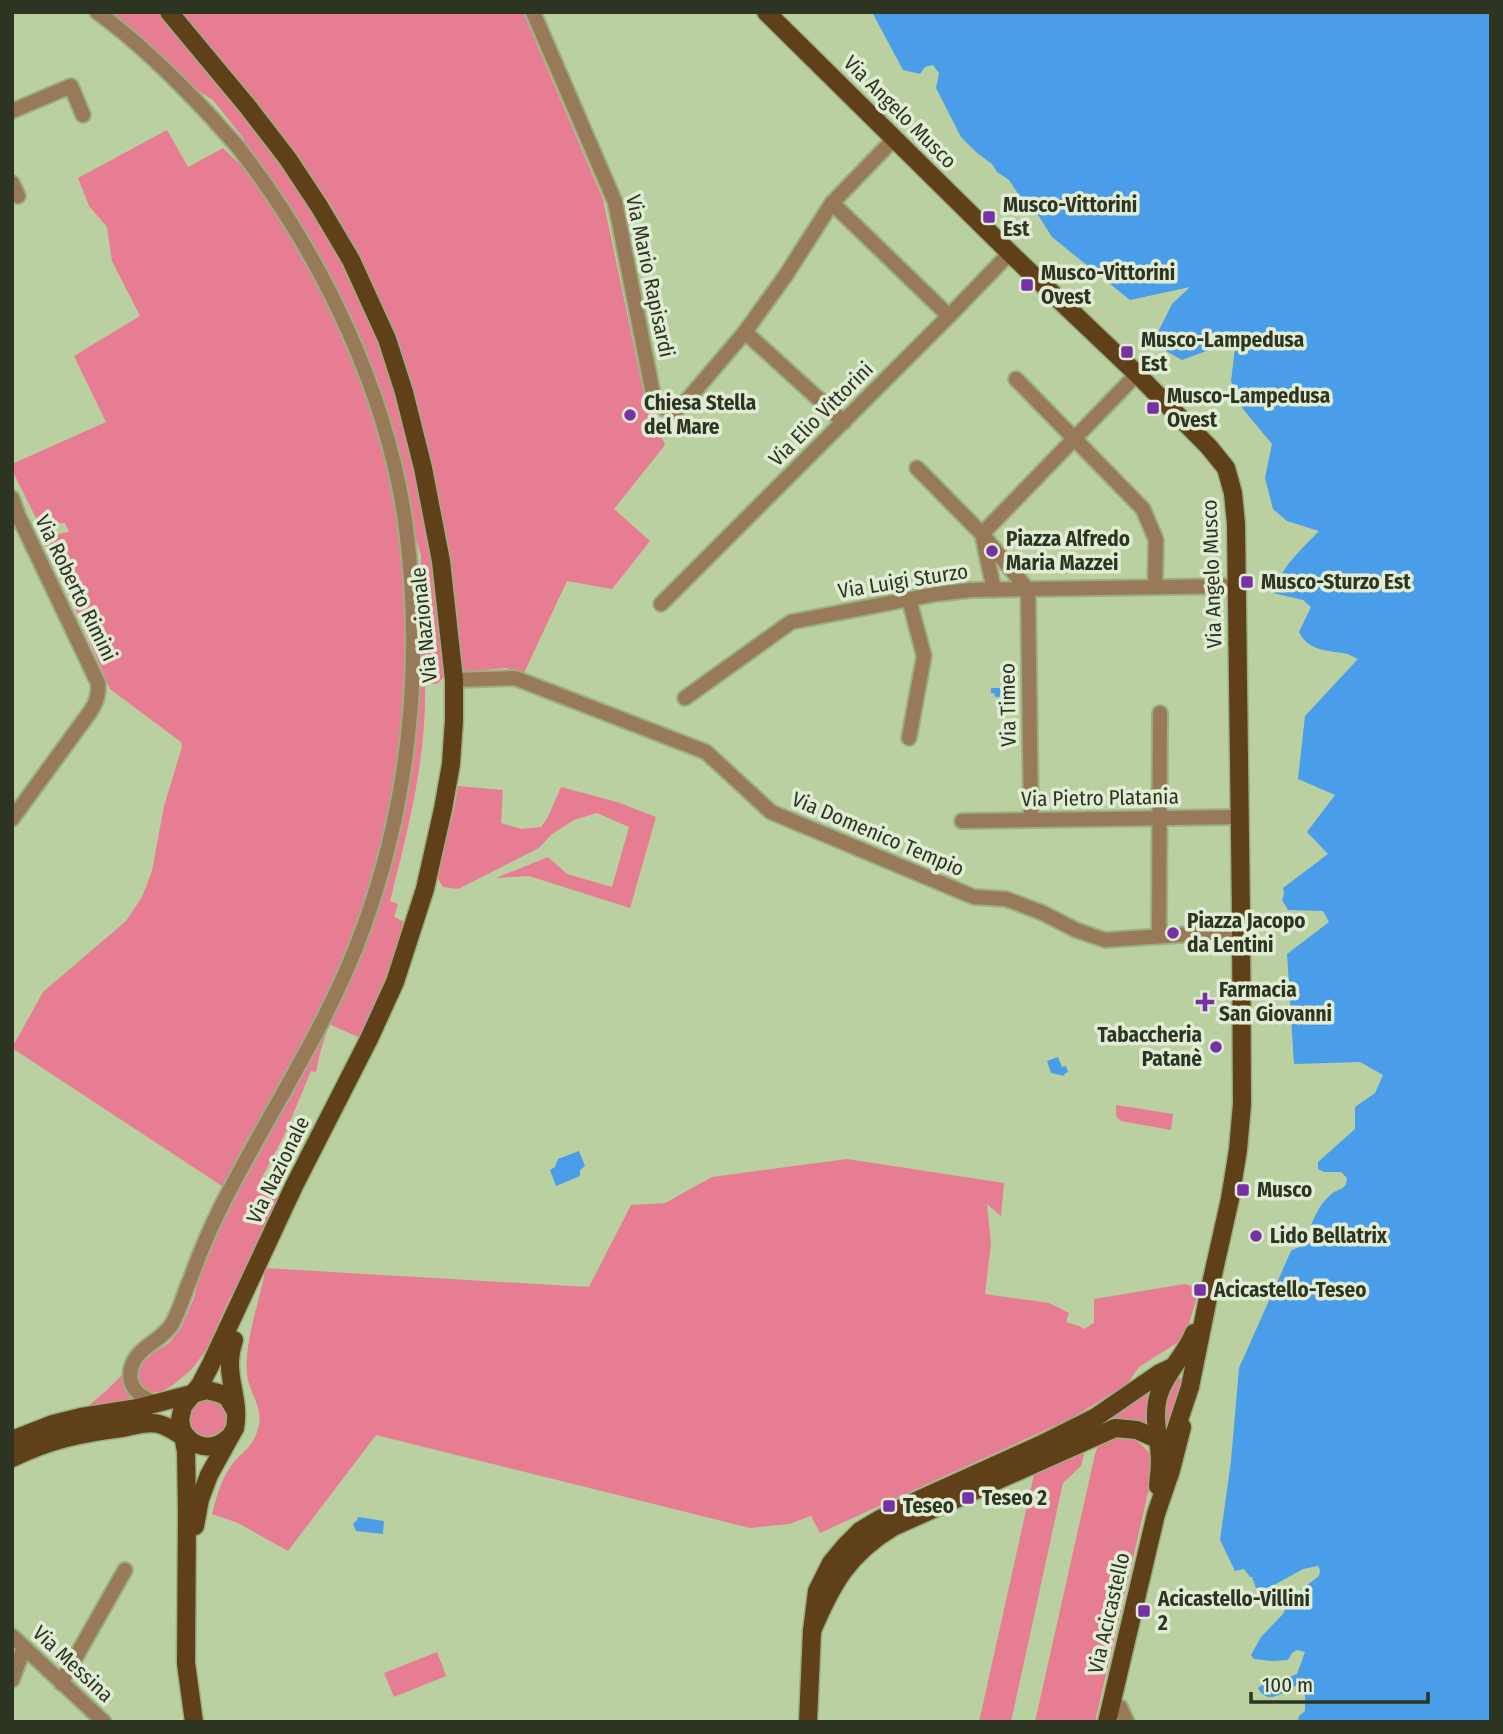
<svg xmlns="http://www.w3.org/2000/svg" width="1503" height="1734" font-family="'Fira Sans Condensed',sans-serif">
<style>
.green{fill:#e77d92}
.water{fill:#4a9de8}
.lines{fill:none;stroke-linecap:round;stroke-linejoin:round}
.minor-casing{stroke:#9bae84;stroke-width:18}
.major-casing{stroke:#9bae84;stroke-width:21}
.minor{stroke:#997a58;stroke-width:14}
.major{stroke:#604019;stroke-width:18}
.poi-dot{fill:#7631a5;stroke:#e1ecd4;stroke-width:2.5}
.labels{text-anchor:middle;dominant-baseline:central;stroke-width:7;stroke-linejoin:round;paint-order:stroke}
.street-label{font-size:21px;fill:#2d3522;stroke:#e1ecd4}
.poi-label{font-size:21px;font-weight:bold;fill:#2d3522;stroke:#e1ecd4;text-anchor:start}
</style>
<rect width="100%" height="100%" fill="#bad0a0"/>
<!-- green -->
<g class="green">
<path d="M 106,12 L 160,12 C 214,77 270,142 316,214 C 374,307 406,414 427,521 C 430,538 431,556 434,574 C 437,605 441,637 445,668 L 444,677 L 437,684 L 425,683 C 427,757 408,830 390,901 L 398,904 L 394,917 L 407,923 L 386,981 L 360,1038 L 329,1024 L 320,1053 L 316,1072 L 311,1071 L 284,1136 L 258,1185 L 280,1199 L 234,1295 L 231,1295 L 207,1349 L 192,1369 L 173,1385 L 161,1392 L 152,1392 L 143,1387 L 139,1382 L 138,1374 L 142,1363 L 155,1352 L 169,1343 L 181,1328 L 194,1298 L 202,1265 L 223,1215 L 319,1038 L 392,851 L 417,597 L 420,583 L 421,556 L 414,532 L 387,409 L 366,352 L 335,287 L 296,217 L 250,155 L 243,138 L 213,100 L 188,85 Z"/>
<path d="M 180,12 L 523,12 L 603,199 L 645,399 L 665,445 L 614,509 L 650,541 L 612,589 L 567,581 L 524,673 L 506,668 L 460,672 L 454,585 L 431,464 L 358,254 L 329,202 L 293,154 Z"/>
<path d="M 167,130 L 188,167 L 223,148 L 252,176 L 287,224 L 346,337 L 381,431 L 401,530 L 411,655 L 399,779 L 371,894 L 333,993 L 225,1188 L 12,1048 L 43,992 L 126,921 L 142,897 L 152,871 L 164,806 L 182,747 L 181,742 L 110,689 L 81,621 L 41,537 L 69,532 L 65,523 L 39,524 L 12,470 L 12,464 L 106,422 L 74,356 L 140,316 L 112,261 L 107,227 L 89,206 L 78,178 Z"/>
<path d="M 458,786 L 503,790 L 501,823 L 521,829 L 541,827 L 548,817 L 561,787 L 617,802 L 656,817 L 630,908 L 529,876 L 496,878 L 548,857 L 567,874 L 612,887 L 629,827 L 597,813 L 574,820 L 552,834 L 539,848 L 458,889 L 443,887 L 435,874 L 454,810 Z"/>
<path d="M 1116,1105 L 1173,1114 L 1171,1130 L 1121,1121 L 1116,1116 Z"/>
<path d="M 847,1159 L 1004,1183 L 1001,1216 L 987,1204 L 991,1243 L 985,1294 L 1049,1303 L 1069,1313 L 1066,1322 L 1079,1326 L 1084,1329 L 1094,1323 L 1094,1299 L 1185,1284 L 1191,1286 L 1198,1293 L 1189,1324 L 1180,1341 L 1139,1367 L 1127,1384 L 1072,1418 L 820,1533 L 811,1516 L 789,1524 L 750,1528 L 376,1435 L 288,1551 L 238,1523 L 212,1514 C 216,1499 220,1483 229,1469 C 240,1451 253,1451 259,1425 C 263,1407 248,1391 247,1373 C 244,1347 258,1304 264,1277 L 264,1268 L 589,1287 L 631,1205 L 665,1203 L 712,1177 Z"/>
<path d="M 122,1375 L 126,1391 L 135,1400 L 87,1407 L 107,1390 Z"/>
<path d="M 1177,1376 L 1182,1380 L 1183,1383 L 1172,1432 L 1159,1431 L 1160,1405 Z"/>
<path d="M 1160,1382 L 1152,1432 L 1102,1425 L 1102,1423 Z"/>
<circle cx="208" cy="1419" r="20"/>
<path d="M 1115,1436 C 1135,1437 1146,1445 1155,1463 L 1095,1722 L 1035,1722 L 1095,1454 L 1099,1443 Z"/>
<path d="M 1085,1450 L 1081,1466 L 1063,1483 L 1011,1722 L 979,1722 L 1035,1470 Z"/>
<path d="M 437,1652 L 446,1676 L 394,1697 L 384,1673 Z"/>
</g>
<!-- water -->
<g class="water">
<path d="M 872,12 L 1491,12 L 1491,1722 L 1298,1722 L 1299,1716 L 1305,1711 L 1305,1696 L 1303,1688 L 1297,1685 C 1284,1691 1268,1707 1258,1688 C 1265,1681 1285,1679 1297,1674 L 1305,1652 L 1297,1650 L 1292,1653 L 1288,1660 L 1273,1661 L 1254,1659 L 1251,1655 L 1261,1637 L 1283,1614 L 1291,1597 L 1319,1576 L 1320,1570 L 1318,1566 L 1303,1569 L 1267,1589 L 1256,1588 L 1252,1577 L 1250,1577 L 1244,1569 L 1235,1571 L 1220,1540 L 1231,1461 L 1239,1368 L 1291,1251 C 1296,1247 1301,1248 1306,1244 C 1311,1239 1309,1234 1310,1228 C 1310,1226 1320,1206 1322,1204 C 1325,1200 1330,1195 1334,1192 C 1342,1188 1347,1188 1347,1178 L 1341,1172 L 1324,1172 L 1318,1169 L 1318,1162 L 1355,1129 L 1355,1107 L 1375,1093 L 1383,1075 L 1360,1062 L 1294,1064 L 1287,954 L 1329,922 L 1323,911 L 1288,910 L 1282,900 L 1284,894 L 1283,888 L 1328,854 L 1307,832 L 1335,795 L 1298,779 L 1305,716 L 1358,659 C 1353,657 1348,653 1342,653 C 1324,650 1308,650 1299,632 L 1311,607 L 1303,600 L 1273,593 C 1281,567 1301,550 1319,531 L 1287,521 L 1273,509 L 1265,478 L 1272,444 L 1243,409 L 1231,381 L 1236,340 L 1182,360 L 1166,351 L 1157,334 L 1172,304 L 1190,287 L 1130,300 L 1052,237 L 1033,207 L 1019,195 L 1009,180 L 997,172 L 992,164 L 977,153 L 961,137 L 936,88 L 939,73 L 933,65 L 925,67 L 920,74 L 903,70 Z"/>
<path d="M 1015,674 L 1015,696 L 995,697 L 994,693 L 991,693 L 991,688 L 1003,688 L 1003,684 L 1001,684 L 1001,675 Z"/>
<path d="M 1058,1057 L 1062,1067 L 1066,1066 L 1068,1072 L 1064,1074 L 1065,1076 L 1051,1073 L 1047,1061 Z"/>
<path d="M 579,1151 L 585,1166 L 580,1170 L 580,1176 L 556,1186 L 550,1170 L 555,1167 L 558,1159 Z"/>
<path d="M 358,1517 L 384,1521 L 383,1534 L 356,1531 L 353,1524 L 357,1520 Z"/>
</g>
<g class="lines">
<!-- minor casing -->
<g class="minor-casing">
<g id="minor">
<path d="M 97,12 C 140,43 177,80 213,119 C 223,131 235,142 244,155 C 324,260 389,397 406,528 C 423,662 410,799 364,926 C 329,1025 268,1113 221,1207 C 209,1231 199,1255 190,1280 C 184,1294 180,1310 172,1324 C 161,1342 136,1347 131,1369 C 127,1388 140,1397 156,1403"/>
<path d="M 533,12 L 615,202 L 653,394 L 664,408 L 672,412 L 683,405 L 745,332 L 786,275 L 832,203 L 894,139"/>
<path d="M 12,111 L 71,86 L 83,115"/>
<path d="M 12,183 L 18,196"/>
<path d="M 832,203 L 949,316"/>
<path d="M 745,332 L 844,422"/>
<path d="M 1016,379 L 1143,509 L 1156,540 L 1155,587"/>
<path d="M 917,468 L 982,534 L 1137,374"/>
<path d="M 12,498 L 18,515 L 98,683 C 99,694 97,702 90,712 L 12,819"/>
<path d="M 982,534 L 1028,590 L 1031,820"/>
<path d="M 983,538 L 994,590"/>
<path d="M 909,599 L 924,656 L 909,738"/>
<path d="M 661,604 L 949,316 L 1010,253"/>
<path d="M 454,680 L 515,678 L 706,752 L 771,812 L 974,897 L 1006,899 L 1043,913 L 1076,930 L 1105,940 L 1209,933 L 1232,940 L 1241,940"/>
<path d="M 685,698 L 791,622 L 936,594 L 971,590 L 1237,586"/>
<path d="M 962,821 L 1239,817"/>
<path d="M 1159,936 L 1160,713"/>
<path d="M 12,1636 L 104,1722"/>
<path d="M 12,1680 L 24,1648"/>
<path d="M 61,1683 L 125,1570"/>
<path d="M 1111,1705 L 1120,1707 L 1127,1722"/>
</g>
</g>
<!-- major casing -->
<g class="major-casing">
<g id="major">
<path d="M 169,12 L 248,107 L 288,159 L 319,206 L 351,260 L 387,339 L 404,392 L 423,468 L 441,561 L 454,680 L 454,720 L 451,764 L 443,809 L 425,889 L 395,982 L 369,1039 L 294,1186 L 210,1366 L 200,1385 L 183,1406 L 180,1420 L 186,1451 L 187,1511 L 186,1663 L 194,1722"/>
<path d="M 766,12 L 1010,253 L 1137,374 L 1209,447 L 1226,468 L 1233,493 L 1236,524 L 1241,916 L 1242,1104 L 1238,1150 L 1230,1199 L 1210,1288 L 1190,1387 L 1174,1435 L 1170,1440 L 1166,1441 L 1157,1439 L 1137,1430 L 1115,1428 L 893,1527 C 848,1554 832,1584 812,1631"/>
<path d="M 182,1430 C 192,1448 213,1452 228,1438"/>
<path d="M 12,1440 L 53,1424 L 81,1417 L 138,1408 L 207,1390 L 222,1394 L 228,1398 L 235,1410"/>
<path d="M 12,1458 C 50,1440 81,1433 122,1428 C 135,1426 146,1421 159,1424 C 170,1427 179,1434 188,1440"/>
<path d="M 1158,1486 C 1159,1477 1160,1468 1160,1459 C 1159,1437 1152,1416 1159,1394 C 1167,1370 1185,1356 1194,1333"/>
<path d="M 195,1526 L 200,1499 L 209,1475 L 235,1428 C 241,1396 222,1375 234,1340"/>
<path d="M 808,1722 L 812,1631 L 817,1591 L 831,1563 L 846,1545 L 860,1531 L 880,1519 L 914,1502 L 1040,1445 L 1096,1417 L 1160,1373 L 1173,1367"/>
<path d="M 1107,1722 L 1156,1514 L 1171,1470 L 1182,1427"/>
</g>
</g>
<!-- minor -->
<use href="#minor" class="minor"/>
<!-- major -->
<use href="#major" class="major"/>
</g>
<!-- markers -->
<g class="poi-dot">
<rect x="982" y="210" width="14" height="14" rx="3.5"/>
<rect x="1020" y="278" width="14" height="14" rx="3.5"/>
<rect x="1120" y="345" width="14" height="14" rx="3.5"/>
<rect x="1146" y="401" width="14" height="14" rx="3.5"/>
<circle cx="630" cy="415" r="7"/>
<circle cx="992" cy="551" r="7"/>
<rect x="1240" y="575" width="14" height="14" rx="3.5"/>
<circle cx="1173" cy="933" r="7"/>
<path d="M1201.5 991.5h7v7h7v7h-7v7h-7v-7h-7v-7h7z"/>
<circle cx="1216" cy="1047" r="7"/>
<rect x="1236" y="1183" width="14" height="14" rx="3.5"/>
<circle cx="1256" cy="1236" r="7"/>
<rect x="1193" y="1283" width="14" height="14" rx="3.5"/>
<rect x="961" y="1491" width="14" height="14" rx="3.5"/>
<rect x="882" y="1499" width="14" height="14" rx="3.5"/>
<rect x="1137" y="1604" width="14" height="14" rx="3.5"/>
</g>
<g class="labels">
<!-- street labels -->
<g class="street-label">
<text transform="translate(900 112) rotate(45)">Via Angelo Musco</text>
<text transform="translate(650 276) rotate(78)">Via Mario Rapisardi</text>
<text transform="translate(821 414) rotate(-45)">Via Elio Vittorini</text>
<text transform="translate(1212 574) rotate(-92)">Via Angelo Musco</text>
<text transform="translate(903 581) rotate(-9)">Via Luigi Sturzo</text>
<text transform="translate(76 588) rotate(64)">Via Roberto Rimini</text>
<text transform="translate(424 625) rotate(-96)">Via Nazionale</text>
<text transform="translate(1008 705) rotate(-91)">Via Timeo</text>
<text transform="translate(1100 798) rotate(-1)">Via Pietro Platania</text>
<text transform="translate(878 834) rotate(23)">Via Domenico Tempio</text>
<text transform="translate(278 1170) rotate(-64)">Via Nazionale</text>
<text transform="translate(1109 1613) rotate(-77)">Via Acicastello</text>
<text transform="translate(73 1664) rotate(43)">Via Messina</text>
</g>
<!-- poi labels -->
<g class="poi-label">
<text x="1003" y="205">Musco-Vittorini<tspan x="1003" dy="24">Est</tspan></text>
<text x="1041" y="273">Musco-Vittorini<tspan x="1041" dy="24">Ovest</tspan></text>
<text x="1141" y="340">Musco-Lampedusa<tspan x="1141" dy="24">Est</tspan></text>
<text x="1167" y="396">Musco-Lampedusa<tspan x="1167" dy="24">Ovest</tspan></text>
<text x="644" y="403">Chiesa Stella<tspan x="644" dy="24">del Mare</tspan></text>
<text x="1006" y="539">Piazza Alfredo<tspan x="1006" dy="24">Maria Mazzei</tspan></text>
<text x="1261" y="582">Musco-Sturzo Est</text>
<text x="1187" y="921">Piazza Jacopo<tspan x="1187" dy="24">da Lentini</tspan></text>
<text x="1219" y="990">Farmacia<tspan x="1219" dy="24">San Giovanni</tspan></text>
<text x="1202" y="1035" text-anchor="end">Tabaccheria<tspan x="1202" dy="24">Patanè</tspan></text>
<text x="1257" y="1190">Musco</text>
<text x="1270" y="1236">Lido Bellatrix</text>
<text x="1214" y="1290">Acicastello-Teseo</text>
<text x="982" y="1498">Teseo 2</text>
<text x="903" y="1506">Teseo</text>
<text x="1158" y="1599">Acicastello-Villini<tspan x="1158" dy="24">2</tspan></text>
</g>
</g>
<!-- border -->
<rect width="1503" height="1734" fill="none" stroke="#2d3522" stroke-width="28"/>
<!-- scale -->
<path d="M1251 1692v10h177v-10" fill="none" stroke="#2d3522" stroke-width="3.5"/>
<text x="1262" y="1692" font-size="21" fill="#2d3522" stroke="#e1ecd4" stroke-width="5" paint-order="stroke">100 m</text>
</svg>
